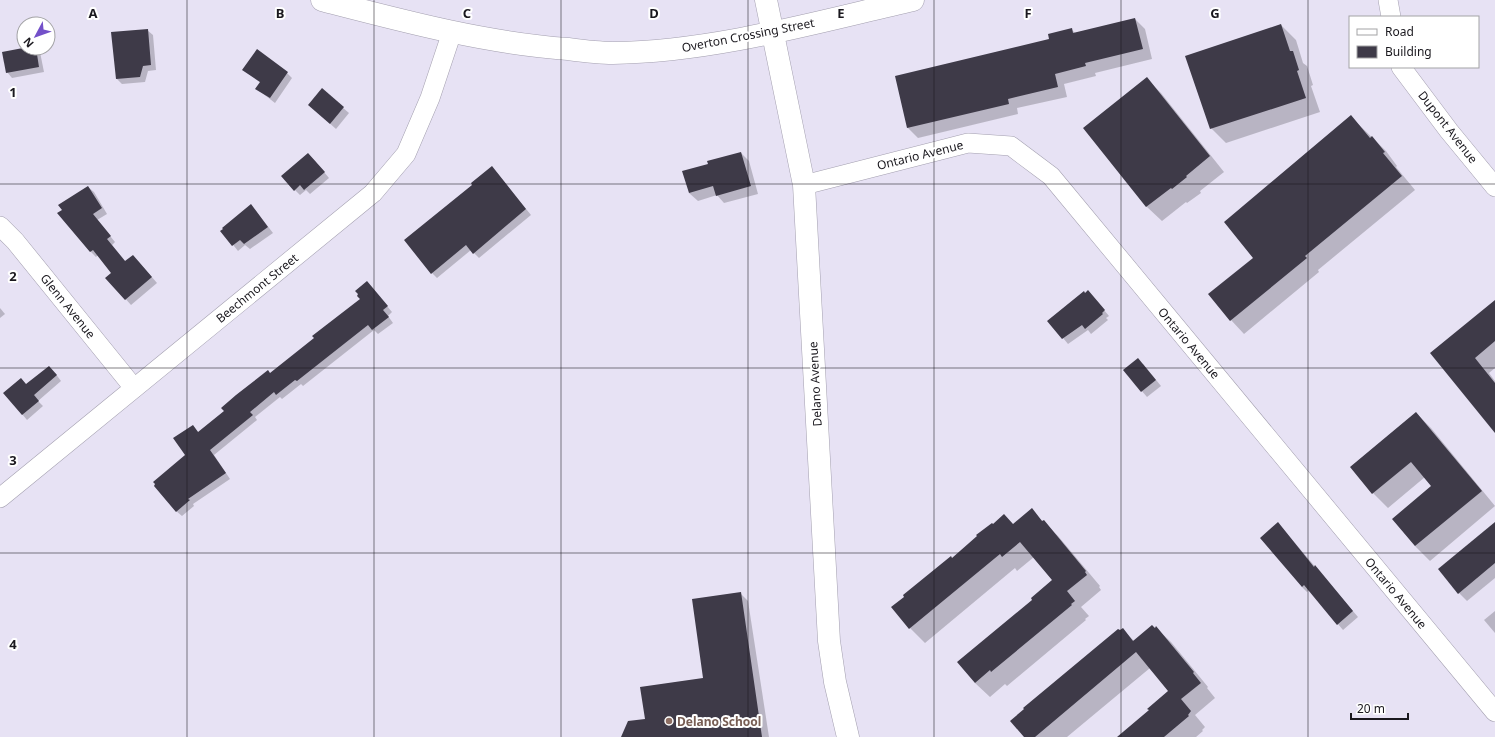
<svg xmlns="http://www.w3.org/2000/svg" width="1495" height="737" font-family="'Noto Sans',sans-serif">
<style>
.shadow{fill:#0003}
.building{fill:#3e3a48}
.lines{fill:none;stroke-linecap:round;stroke-linejoin:round}
.minor-casing{stroke:#a39faf;stroke-width:20}
.major-casing{stroke:#a39faf;stroke-width:23}
.minor{stroke:#fff;stroke-width:19}
.major{stroke:#fff;stroke-width:22}
.grid{fill:none;stroke:#1a181e;stroke-width:1;stroke-opacity:0.55}
.education-dot{fill:#8d6e63;stroke:#fff;stroke-width:1.5}
.labels{text-anchor:middle;dominant-baseline:central;stroke-width:4;stroke-linejoin:round;paint-order:stroke}
.street-label{font-size:12px;fill:#1a181e;stroke:#fff}
.education-label{font-size:12px;font-weight:bold;fill:#785e54;stroke:#fff;text-anchor:start}
.grid-label{font-size:13px;text-anchor:middle;font-weight:bold;fill:#1a181e;stroke:#fff;stroke-width:4;stroke-linejoin:round;paint-order:stroke}
</style>
<rect width="100%" height="100%" fill="#e7e2f4"/>
<!-- shadow -->
<g class="shadow">
<path d="M 1135,19 L 1145,29 L 1152,59 L 1095,73 L 1096,76 L 1064,84 L 1067,97 L 1017,108 L 1018,114 L 918,138 L 908,128 L 896,77 L 1051,40 L 1071,29 L 1075,33 Z"/>
<path d="M 1281,25 L 1296,40 L 1303,63 L 1307,66 L 1313,85 L 1311,86 L 1320,112 L 1226,143 L 1211,128 Z"/>
<path d="M 147,30 L 153,35 L 156,70 L 148,71 L 145,82 L 122,84 L 116,78 Z"/>
<path d="M 28,48 L 36,48 L 40,52 L 44,72 L 12,78 L 7,72 Z"/>
<path d="M 243,70 L 287,73 L 292,78 L 275,103 L 257,89 L 261,83 Z"/>
<path d="M 1147,79 L 1161,93 L 1224,172 L 1200,191 L 1201,193 L 1187,203 L 1186,202 L 1162,221 L 1147,207 L 1084,128 Z"/>
<path d="M 322,90 L 349,113 L 336,129 L 309,105 Z"/>
<path d="M 1351,117 L 1386,151 L 1397,166 L 1396,167 L 1415,190 L 1318,270 L 1319,272 L 1244,334 L 1231,320 L 1254,258 Z"/>
<path d="M 741,153 L 749,161 L 758,194 L 724,203 L 717,195 L 698,201 L 689,193 L 710,165 Z"/>
<path d="M 313,159 L 329,178 L 310,194 L 306,190 L 300,195 L 295,190 Z"/>
<path d="M 497,173 L 531,215 L 479,258 L 471,250 L 437,278 L 432,273 Z"/>
<path d="M 88,187 L 94,192 L 107,214 L 97,220 L 115,242 L 112,245 L 126,262 L 138,261 L 157,283 L 131,305 L 107,278 L 113,273 L 98,255 L 96,257 L 91,252 L 58,213 L 63,211 Z"/>
<path d="M 256,211 L 273,233 L 250,249 L 245,245 L 238,251 L 222,231 Z"/>
<path d="M 367,282 L 392,312 L 388,316 L 393,323 L 378,334 L 374,330 L 303,386 L 301,384 L 282,399 L 280,397 L 255,417 L 257,420 L 214,455 L 230,479 L 193,504 L 194,506 L 182,516 L 176,511 L 186,455 L 193,426 L 199,433 L 271,375 L 361,300 Z"/>
<path d="M 1085,294 L 1093,297 L 1109,316 L 1106,318 L 1108,320 L 1091,334 L 1088,330 L 1068,344 L 1049,321 Z"/>
<path d="M 1495,302 L 1495,368 L 1489,373 L 1495,381 L 1495,430 L 1432,353 Z"/>
<path d="M 0,308 L 5,314 L 0,318 Z"/>
<path d="M 1143,364 L 1161,386 L 1147,397 L 1124,370 Z"/>
<path d="M 55,373 L 61,381 L 38,401 L 43,406 L 27,420 L 22,414 L 26,385 Z"/>
<path d="M 1416,413 L 1431,428 L 1495,506 L 1430,561 L 1415,546 L 1393,519 L 1433,486 L 1425,477 L 1388,508 L 1373,493 L 1351,467 Z"/>
<path d="M 1031,510 L 1058,536 L 1100,586 L 1099,587 L 1101,590 L 1081,607 L 1089,616 L 1085,619 L 1086,620 L 1007,686 L 1005,684 L 990,697 L 975,683 L 1033,600 L 1053,581 L 1034,557 L 1017,571 L 1015,568 L 925,643 L 910,628 L 952,559 L 1014,525 Z"/>
<path d="M 1495,523 L 1495,578 L 1467,601 L 1459,593 Z"/>
<path d="M 1283,529 L 1358,617 L 1343,630 L 1309,590 L 1307,592 L 1302,587 Z"/>
<path d="M 740,593 L 748,601 L 769,737 L 649,737 L 705,678 Z"/>
<path d="M 1495,611 L 1495,633 L 1484,620 Z"/>
<path d="M 1156,628 L 1171,642 L 1208,687 L 1207,688 L 1215,698 L 1195,715 L 1205,727 L 1202,730 L 1203,731 L 1196,737 L 1119,737 L 1150,711 L 1169,691 L 1150,668 L 1067,737 L 1025,737 L 1120,632 L 1123,630 L 1134,641 Z"/>
</g>
<!-- building -->
<g class="building">
<path d="M 1135,18 L 1143,49 L 1085,63 L 1086,66 L 1055,74 L 1058,87 L 1008,99 L 1009,104 L 907,128 L 895,76 L 1049,39 L 1048,34 L 1072,28 L 1073,33 Z"/>
<path d="M 1281,24 L 1290,51 L 1293,51 L 1299,70 L 1297,71 L 1306,98 L 1210,129 L 1185,56 Z"/>
<path d="M 148,29 L 151,65 L 143,66 L 140,77 L 116,79 L 111,32 Z"/>
<path d="M 23,48 L 36,48 L 39,67 L 6,73 L 2,52 Z"/>
<path d="M 257,49 L 288,72 L 270,98 L 255,89 L 260,82 L 242,70 Z"/>
<path d="M 1147,77 L 1210,156 L 1186,176 L 1187,177 L 1172,189 L 1171,188 L 1146,207 L 1083,128 Z"/>
<path d="M 322,88 L 344,107 L 330,124 L 308,105 Z"/>
<path d="M 1351,115 L 1370,138 L 1372,136 L 1385,152 L 1383,153 L 1402,176 L 1305,256 L 1307,258 L 1230,321 L 1208,294 L 1253,258 L 1224,222 Z"/>
<path d="M 741,152 L 751,186 L 716,196 L 713,186 L 689,193 L 682,171 L 708,164 L 707,161 Z"/>
<path d="M 308,153 L 325,172 L 304,190 L 300,185 L 294,191 L 281,176 Z"/>
<path d="M 492,166 L 526,209 L 473,254 L 466,245 L 431,274 L 404,240 L 472,185 L 471,183 Z"/>
<path d="M 88,186 L 102,208 L 93,214 L 111,236 L 107,239 L 125,261 L 133,255 L 152,277 L 125,300 L 105,278 L 111,273 L 93,250 L 90,252 L 57,213 L 62,210 L 58,205 Z"/>
<path d="M 251,204 L 268,227 L 244,244 L 240,240 L 232,246 L 220,231 L 223,229 L 222,228 Z"/>
<path d="M 367,281 L 388,306 L 383,310 L 389,317 L 372,330 L 368,325 L 297,381 L 295,380 L 276,395 L 274,392 L 250,412 L 253,415 L 210,450 L 226,473 L 188,499 L 190,500 L 176,512 L 154,486 L 155,484 L 153,482 L 185,455 L 173,438 L 193,425 L 198,432 L 224,411 L 221,408 L 236,395 L 268,370 L 270,373 L 314,338 L 312,336 L 360,299 L 357,296 L 358,294 L 355,291 Z"/>
<path d="M 1088,290 L 1105,310 L 1102,313 L 1103,314 L 1085,329 L 1082,325 L 1062,339 L 1047,321 L 1084,291 L 1085,293 Z"/>
<path d="M 1495,300 L 1495,341 L 1475,358 L 1495,383 L 1495,433 L 1430,353 Z"/>
<path d="M 1138,358 L 1156,380 L 1141,392 L 1123,370 Z"/>
<path d="M 49,366 L 57,375 L 34,395 L 39,401 L 22,415 L 3,393 L 21,378 L 26,384 Z"/>
<path d="M 1416,412 L 1482,491 L 1415,546 L 1392,519 L 1431,486 L 1411,462 L 1372,494 L 1350,467 Z"/>
<path d="M 1032,508 L 1042,521 L 1044,520 L 1086,571 L 1085,572 L 1087,575 L 1067,591 L 1075,601 L 1071,604 L 1072,605 L 991,672 L 990,670 L 975,683 L 957,662 L 1032,600 L 1031,598 L 1052,580 L 1020,542 L 1002,557 L 1000,554 L 909,629 L 891,607 L 904,597 L 903,595 L 951,556 L 952,558 L 977,536 L 976,535 L 992,523 L 993,524 L 1004,514 L 1013,524 Z"/>
<path d="M 1278,522 L 1314,567 L 1315,565 L 1353,611 L 1337,625 L 1304,585 L 1302,587 L 1260,538 Z"/>
<path d="M 1495,522 L 1495,563 L 1458,594 L 1438,569 Z"/>
<path d="M 741,592 L 762,737 L 621,737 L 628,721 L 645,719 L 640,687 L 703,678 L 692,599 Z"/>
<path d="M 1152,625 L 1155,628 L 1156,626 L 1194,672 L 1193,673 L 1201,683 L 1181,699 L 1191,711 L 1188,715 L 1189,716 L 1164,737 L 1117,737 L 1149,710 L 1147,709 L 1168,691 L 1136,652 L 1035,737 L 1024,737 L 1010,721 L 1024,709 L 1023,708 L 1118,629 L 1120,630 L 1123,628 L 1133,641 Z"/>
</g>
<g class="lines">
<!-- minor casing -->
<g class="minor-casing">
<g id="minor">
<path d="M 1388,0 L 1391,17"/>
<path d="M 1401,67 L 1449,131 L 1495,187"/>
<path d="M 804,185 L 968,143 L 1011,146 L 1051,176 L 1495,712"/>
<path d="M 0,226 L 15,241 L 134,388"/>
<path d="M 0,498 L 373,193 L 406,154 L 430,98 L 452,32"/>
</g>
</g>
<!-- major casing -->
<g class="major-casing">
<g id="major">
<path d="M 322,0 C 403,21 485,43 568,49 C 583,51 598,53 613,53 C 712,52 817,22 913,0"/>
<path d="M 766,0 L 804,185 L 829,641 L 835,682 L 848,737"/>
</g>
</g>
<!-- minor -->
<use href="#minor" class="minor"/>
<!-- major -->
<use href="#major" class="major"/>
</g>
<!-- grid -->
<path class="grid" d="M 187,0 L 187,737M 374,0 L 374,737M 561,0 L 561,737M 748,0 L 748,737M 934,0 L 934,737M 1121,0 L 1121,737M 1308,0 L 1308,737M 0,184 L 1495,184M 0,368 L 1495,368M 0,553 L 1495,553"/>
<!-- markers -->
<circle class="education-dot" cx="669" cy="721" r="4"/>
<g class="labels">
<!-- street labels -->
<g class="street-label">
<text transform="translate(748 35) rotate(-11)">Overton Crossing Street</text>
<text transform="translate(1448 127) rotate(52)">Dupont Avenue</text>
<text transform="translate(920 155) rotate(-14)">Ontario Avenue</text>
<text transform="translate(257 288) rotate(-39)">Beechmont Street</text>
<text transform="translate(68 306) rotate(51)">Glenn Avenue</text>
<text transform="translate(1189 343) rotate(50)">Ontario Avenue</text>
<text transform="translate(815 384) rotate(-93)">Delano Avenue</text>
<text transform="translate(1396 593) rotate(50)">Ontario Avenue</text>
</g>
<!-- education labels -->
<g class="education-label">
<text x="677" y="721">Delano School</text>
</g>
</g>
<g class="grid-label">
<text x="93" y="18">A</text>
<text x="280" y="18">B</text>
<text x="467" y="18">C</text>
<text x="654" y="18">D</text>
<text x="841" y="18">E</text>
<text x="1028" y="18">F</text>
<text x="1215" y="18">G</text>
<text x="13" y="97">1</text>
<text x="13" y="281">2</text>
<text x="13" y="465">3</text>
<text x="13" y="649">4</text>
</g>
<!-- legend -->
<rect x="1349" y="16" width="130" height="52" fill="#ffffff" stroke="#a3a3a5"/>
<rect x="1357" y="29" width="20" height="6" fill="#ffffff" stroke="#a3a3a5"/>
<text x="1385" y="36" font-size="12" fill="#1a181e">Road</text>
<rect x="1357" y="46" width="20" height="12" fill="#3e3a48" stroke="#a3a3a5"/>
<text x="1385" y="56" font-size="12" fill="#1a181e">Building</text>
<!-- north arrow -->
<g transform="translate(36 36) rotate(229)"><circle r="19" fill="#ffffff" stroke="#a3a3a5"/>
<path d="M0-3L7 15L0 10L-7 15Z" fill="#7350c9"/>
<text y="-6" font-size="11" font-weight="bold" text-anchor="middle" fill="#1a181e">N</text>
</g>
<!-- scale -->
<path d="M1351 713v6h57v-6" fill="none" stroke="#1a181e" stroke-width="2"/>
<text x="1357" y="713" font-size="12" fill="#1a181e" stroke="#ffffff" stroke-width="3" paint-order="stroke">20 m</text>
</svg>
